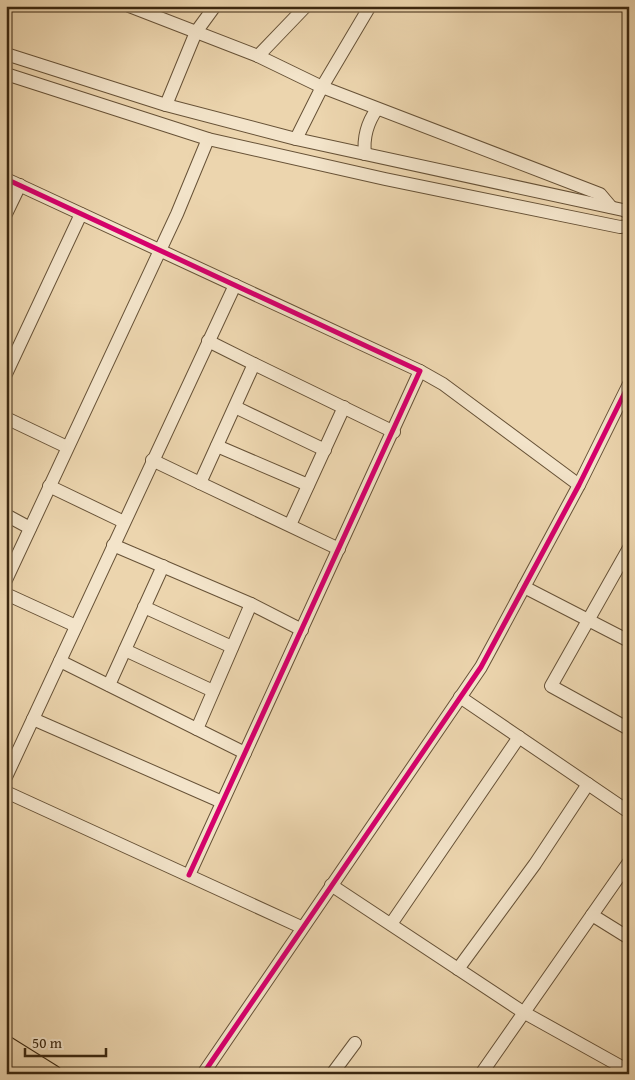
<svg xmlns="http://www.w3.org/2000/svg" width="635" height="1080" font-family="'Gentium Book Plus',serif">
<style>
.lines{fill:none;stroke-linecap:round;stroke-linejoin:round}
.minor-casing{stroke:#675237;stroke-width:14}
.major-casing{stroke:#3b270f;stroke-width:18}
.minor{stroke:#f3e4ca;stroke-width:12}
.major{stroke:#ecd5ae;stroke-width:16}
.cycleway-casing{stroke:#f3e4ca;stroke-width:8}
.cycleway{stroke:#d6006c;stroke-width:5}
</style>
<rect width="100%" height="100%" fill="#ecd5ae"/>
<filter id="stains"><feTurbulence type="fractalNoise" baseFrequency=".004" numOctaves="4"/><feColorMatrix values="0 0 0 0 .2 0 0 0 0 .09 0 0 0 0 .02 0 0 0 .5 -.17"/></filter>
<radialGradient id="worn" r=".72"><stop offset=".6" stop-color="#630" stop-opacity="0"/><stop offset="1" stop-color="#630" stop-opacity=".3"/></radialGradient>
<g class="lines">
<!-- minor casing -->
<g class="minor-casing">
<g id="minor">
<path d="M 129,6 L 258,56 L 322,87 L 600,194 L 611,207"/>
<path d="M 6,54 L 166,105 L 296,139 L 623,210 L 629,213"/>
<path d="M 258,56 L 306,6"/>
<path d="M 6,74 L 208,139 L 385,179 L 620,227 L 629,226"/>
<path d="M 166,105 L 196,32 L 215,6"/>
<path d="M 296,139 L 322,87 L 370,6"/>
<path d="M 365,154 C 363,137 367,123 377,109"/>
<path d="M 6,179 L 420,371 L 189,875"/>
<path d="M 6,214 L 20,185"/>
<path d="M 208,341 L 254,364"/>
<path d="M 420,371 L 443,384 L 579,485"/>
<path d="M 6,374 L 81,214"/>
<path d="M 235,407 L 325,450"/>
<path d="M 6,418 L 67,447"/>
<path d="M 217,446 L 308,485"/>
<path d="M 152,460 L 200,483 L 254,364 L 394,432"/>
<path d="M 200,483 L 339,549"/>
<path d="M 49,486 L 124,522"/>
<path d="M 6,515 L 30,528"/>
<path d="M 290,525 L 344,407"/>
<path d="M 113,545 L 251,604"/>
<path d="M 629,548 L 551,686 L 629,729"/>
<path d="M 6,580 L 177,214 L 208,139"/>
<path d="M 524,587 L 629,641"/>
<path d="M 6,594 L 76,626"/>
<path d="M 144,607 L 232,647"/>
<path d="M 125,650 L 213,691"/>
<path d="M 60,661 L 245,753"/>
<path d="M 109,685 L 163,566"/>
<path d="M 460,697 L 629,812"/>
<path d="M 33,719 L 222,802"/>
<path d="M 197,729 L 251,604 L 302,630"/>
<path d="M 6,777 L 235,285"/>
<path d="M 6,792 L 301,927"/>
<path d="M 331,885 L 523,1012 L 629,1071"/>
<path d="M 592,915 L 629,938"/>
<path d="M 391,924 L 519,737"/>
<path d="M 458,969 L 535,864 L 588,784"/>
<path d="M 203,1074 L 481,667 L 579,485 L 629,384"/>
<path d="M 332,1074 L 355,1043"/>
<path d="M 481,1074 L 629,862"/>
</g>
</g>
<!-- major casing -->
<g class="major-casing">
<g id="major">
<path d="M 6,1044 L 54,1074"/>
<path d="M 6,1058 L 31,1074"/>
</g>
</g>
<!-- minor -->
<use href="#minor" class="minor"/>
<!-- major -->
<use href="#major" class="major"/>
<!-- cycleway casing -->
<g class="cycleway-casing">
<g id="cycleway">
<path d="M 6,179 L 420,371 L 189,875"/>
<path d="M 203,1074 L 481,667 L 579,485 L 629,384"/>
</g>
</g>
<!-- cycleway -->
<use href="#cycleway" class="cycleway"/>
</g>
<!-- margin -->
<rect width="635" height="1080" fill="none" stroke="#ecd5ae" stroke-width="25"/>
<rect x="8" y="8" width="620" height="1065" fill="none" stroke="#3b270f" stroke-width="2.5"/>
<rect x="12" y="12" width="610" height="1055" fill="none" stroke="#3b270f"/>
<!-- scale -->
<path d="M25 1048v8h81v-8" fill="none" stroke="#3b270f" stroke-width="2.5"/>
<text x="32" y="1048" font-size="15" fill="#3b270f" stroke="#f3e4ca" stroke-width="4" paint-order="stroke">50 m</text>
<rect width="100%" height="100%" filter="url(#stains)"/>
<rect width="100%" height="100%" fill="url(#worn)"/>
</svg>
